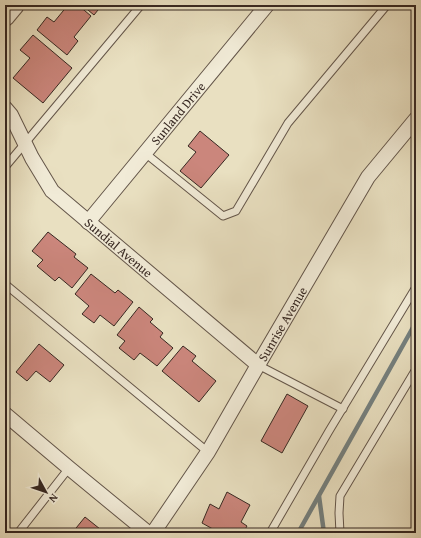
<svg xmlns="http://www.w3.org/2000/svg" width="421" height="538" font-family="'Gentium Book Plus',serif">
<style>
.lines{fill:none;stroke-linecap:round;stroke-linejoin:round}
.stream{stroke:#74807f;stroke-width:4.5}
.building{fill:#cb867c;stroke:#372822}
.service-casing{stroke:#64564a;stroke-width:9}
.minor-casing{stroke:#64564a;stroke-width:16}
.tertiary-casing{stroke:#64564a;stroke-width:20}
.service{stroke:#f1ebd7;stroke-width:7}
.minor{stroke:#f1ebd7;stroke-width:14}
.tertiary{stroke:#f1ebd7;stroke-width:18}
.labels{text-anchor:middle;dominant-baseline:central;stroke-width:3.5;stroke-linejoin:round;paint-order:stroke}
.street-label{font-size:13px;fill:#372822;stroke:#f1ebd7}
</style>
<rect width="100%" height="100%" fill="#e9e0c1"/>
<filter id="stains"><feTurbulence type="fractalNoise" baseFrequency=".005" numOctaves="4"/><feColorMatrix values="0 0 0 0 .2 0 0 0 0 .09 0 0 0 0 .02 0 0 0 .5 -.17"/></filter>
<radialGradient id="worn" r=".72"><stop offset=".6" stop-color="#630" stop-opacity="0"/><stop offset="1" stop-color="#630" stop-opacity=".3"/></radialGradient>
<g class="lines">
<!-- stream -->
<g class="stream">
<path d="M 319,496 L 324,533"/>
<path d="M 298,533 L 416,322"/>
</g>
</g>
<!-- building -->
<g class="building">
<path d="M 68,5 L 78,5 L 91,16 L 74,37 L 78,41 L 67,55 L 37,30 L 47,17 L 54,22 Z"/>
<path d="M 82,5 L 102,5 L 94,15 Z"/>
<path d="M 33,35 L 72,68 L 43,103 L 13,78 L 30,58 L 20,50 Z"/>
<path d="M 200,131 L 229,155 L 201,188 L 180,171 L 196,152 L 188,146 Z"/>
<path d="M 48,232 L 76,254 L 74,257 L 88,268 L 72,288 L 59,277 L 55,281 L 37,266 L 43,260 L 32,251 Z"/>
<path d="M 91,274 L 115,293 L 118,290 L 133,302 L 114,326 L 100,315 L 94,323 L 82,314 L 89,306 L 75,294 Z"/>
<path d="M 139,307 L 153,319 L 150,322 L 163,333 L 160,337 L 173,348 L 157,366 L 140,353 L 134,360 L 119,348 L 125,341 L 117,335 Z"/>
<path d="M 39,344 L 64,365 L 50,382 L 36,371 L 27,381 L 16,372 Z"/>
<path d="M 183,346 L 196,356 L 192,361 L 216,381 L 199,402 L 162,371 Z"/>
<path d="M 287,394 L 308,406 L 282,453 L 261,441 Z"/>
<path d="M 227,492 L 250,505 L 241,522 L 247,526 L 243,533 L 220,533 L 202,523 L 210,504 L 219,509 Z"/>
<path d="M 85,517 L 105,533 L 72,533 Z"/>
</g>
<g class="lines">
<!-- service casing -->
<g class="service-casing">
<g id="service">
<path d="M 145,153 L 223,216 L 236,211 L 288,123 L 387,5"/>
<path d="M 5,167 L 141,5"/>
<path d="M 5,284 L 208,452"/>
<path d="M 258,365 L 343,409"/>
<path d="M 18,533 L 69,468"/>
<path d="M 270,533 L 329,431 L 416,287"/>
<path d="M 340,533 L 339,513 L 340,496 L 416,369"/>
</g>
</g>
<!-- minor casing -->
<g class="minor-casing">
<g id="minor">
<path id="s1" d="M 5,108 L 11,115 L 32,158 L 52,191 L 258,365"/>
<path id="s2" d="M 88,222 L 267,5"/>
<path d="M 5,414 L 69,468 L 148,533"/>
<path id="s3" d="M 153,533 L 208,452 L 258,365 L 368,177 L 416,119"/>
</g>
</g>
<!-- tertiary casing -->
<g class="tertiary-casing">
<path id="tertiary" d="M 5,17 L 15,5"/>
</g>
<!-- service -->
<use href="#service" class="service"/>
<!-- minor -->
<use href="#minor" class="minor"/>
<!-- tertiary -->
<use href="#tertiary" class="tertiary"/>
</g>
<g class="labels">
<!-- street labels -->
<g class="street-label">
<text stroke="none"><textPath href="#s2" startOffset="141">Sunland Drive</textPath></text>
<text stroke="none"><textPath href="#s1" startOffset="183">Sundial Avenue</textPath></text>
<text stroke="none"><textPath href="#s3" startOffset="246">Sunrise Avenue</textPath></text>
</g>
</g>
<!-- margin -->
<rect width="421" height="538" fill="none" stroke="#e9e0c1" stroke-width="20"/>
<rect x="6" y="6" width="409" height="526" fill="none" stroke="#372822" stroke-width="2"/>
<rect x="10" y="10" width="401" height="518" fill="none" stroke="#372822"/>
<!-- north arrow -->
<g transform="translate(46 492) rotate(130)" stroke="#f1ebd7" stroke-width="3" paint-order="stroke">
<path d="M0-3L7 15L0 10L-7 15Z" fill="#372822"/>
<text y="-6" font-size="11" font-weight="bold" text-anchor="middle" fill="#372822">N</text>
</g>
<rect width="100%" height="100%" filter="url(#stains)"/>
<rect width="100%" height="100%" fill="url(#worn)"/>
</svg>
